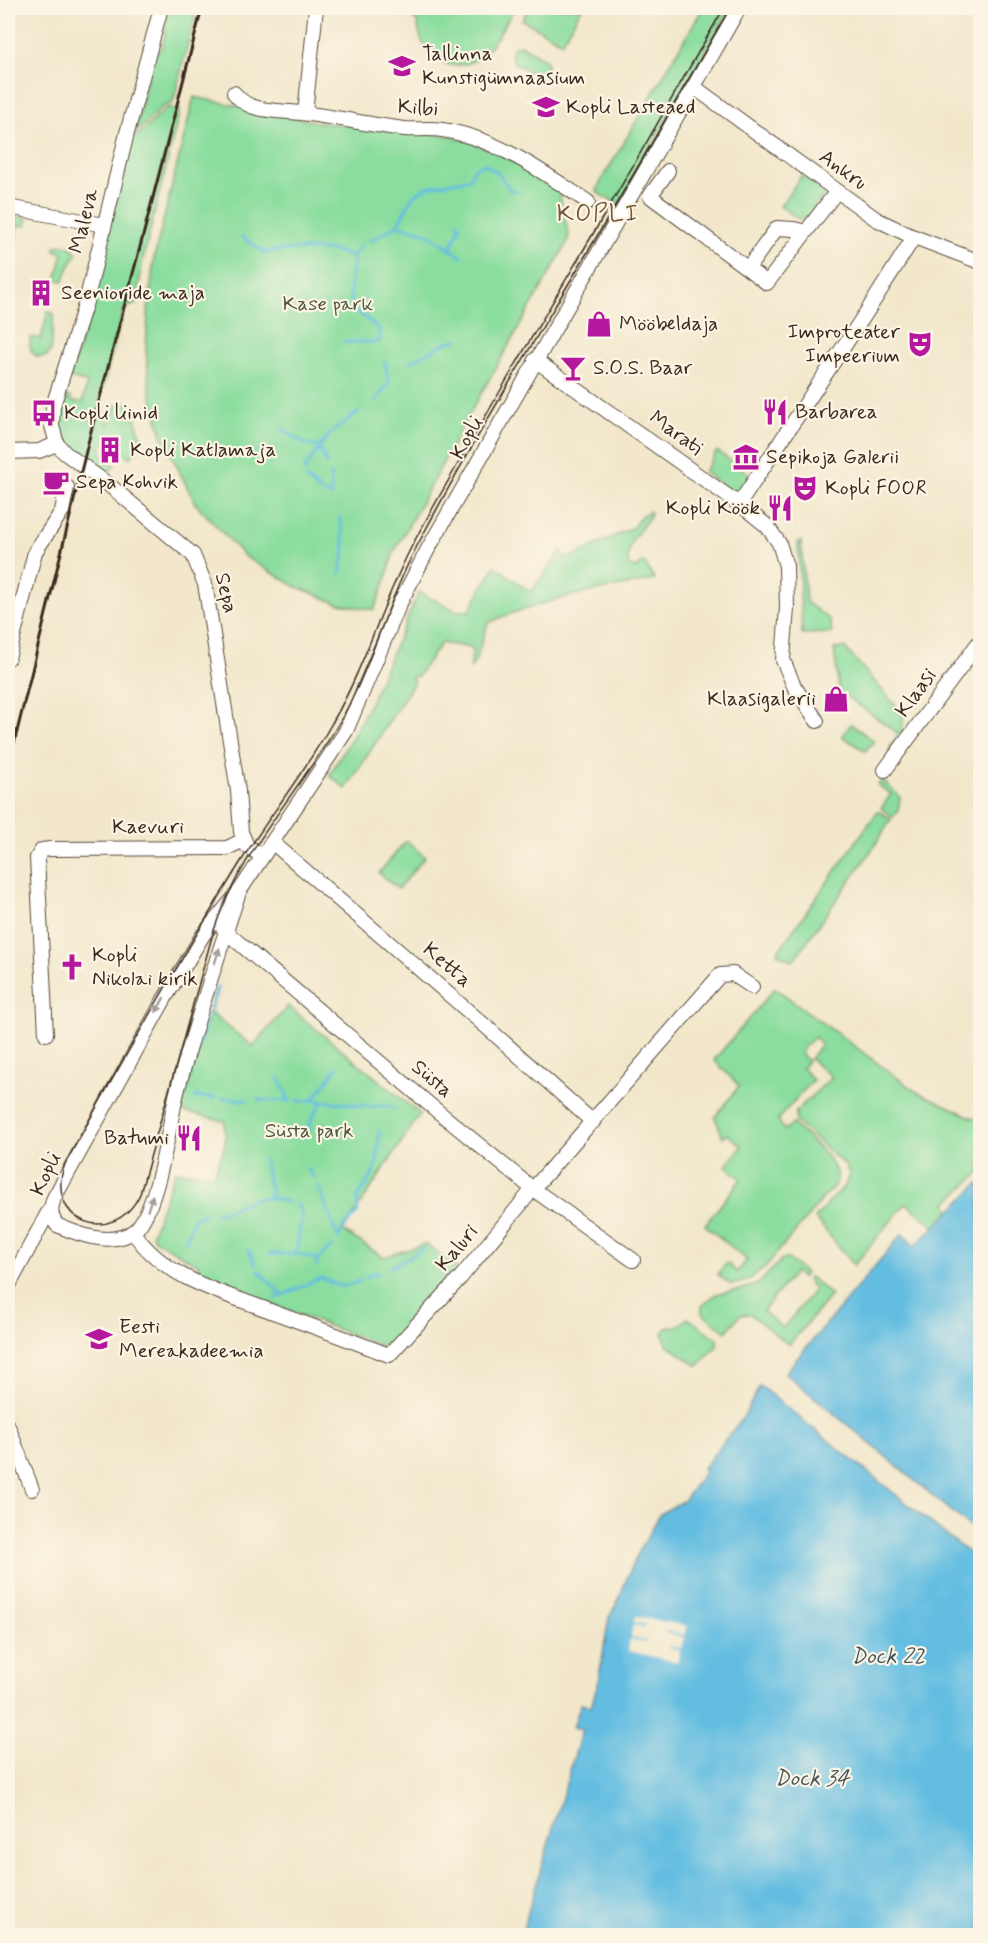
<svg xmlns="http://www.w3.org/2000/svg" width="988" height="1943" font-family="Mynerve,sans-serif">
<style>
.green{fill:#8add9e;stroke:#62845e;stroke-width:1.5}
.water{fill:#63bde1;stroke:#4f7480;stroke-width:1.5}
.pier{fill:#f2e7cb}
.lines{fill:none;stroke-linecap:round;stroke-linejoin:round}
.stream{stroke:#63bde1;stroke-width:3}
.minor-casing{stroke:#564638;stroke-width:16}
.minor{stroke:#fff;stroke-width:14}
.tram{stroke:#3b2a1e;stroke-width:1.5}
.rail{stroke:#3b2a1e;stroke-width:3}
.oneway{fill:#a79f9a}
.labels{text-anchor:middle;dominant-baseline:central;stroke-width:4.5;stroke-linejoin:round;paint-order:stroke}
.poi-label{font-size:21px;fill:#3b2a1e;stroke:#fcf5e5;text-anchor:start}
.street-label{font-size:21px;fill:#3b2a1e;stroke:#fcf5e5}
.park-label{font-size:21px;fill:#4f573e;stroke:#fcf5e5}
.water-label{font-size:22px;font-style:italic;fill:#475658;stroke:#fcf5e5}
.quarter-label{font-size:24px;letter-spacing:1.5px;fill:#755638;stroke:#fcf5e5}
</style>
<rect width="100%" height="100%" fill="#fcf5e5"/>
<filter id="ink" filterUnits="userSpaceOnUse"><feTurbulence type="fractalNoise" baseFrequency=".0167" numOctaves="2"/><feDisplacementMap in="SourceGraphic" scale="12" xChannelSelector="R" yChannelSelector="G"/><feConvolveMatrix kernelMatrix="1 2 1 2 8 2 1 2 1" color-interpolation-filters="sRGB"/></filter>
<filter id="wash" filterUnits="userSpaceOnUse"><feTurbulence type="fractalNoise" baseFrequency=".008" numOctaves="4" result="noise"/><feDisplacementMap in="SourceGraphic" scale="24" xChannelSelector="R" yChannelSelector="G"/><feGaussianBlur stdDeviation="1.35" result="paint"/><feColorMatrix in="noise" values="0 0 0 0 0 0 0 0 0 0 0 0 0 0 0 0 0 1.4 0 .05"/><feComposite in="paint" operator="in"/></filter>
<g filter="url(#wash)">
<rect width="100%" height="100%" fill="#f2e7cb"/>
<!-- green -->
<g class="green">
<path d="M 165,8 L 197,8 L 173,103 L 164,106 L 135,133 L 152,56 L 162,47 L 166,30 L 162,21 Z"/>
<path d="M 423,8 L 515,8 C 505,23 495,45 479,57 C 451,79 418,55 418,22 L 414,20 Z"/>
<path d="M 529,8 L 582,8 L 562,42 L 522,20 Z"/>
<path d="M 703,8 L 731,8 L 659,132 L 620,205 L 599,194 L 597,191 L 600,183 Z"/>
<path d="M 520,45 L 546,60 L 547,67 L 544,73 L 533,74 L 514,63 L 511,53 L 514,47 Z"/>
<path d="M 194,97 L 322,123 L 454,136 L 501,154 L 558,188 L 569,236 L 566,245 L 474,406 L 393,554 L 387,577 L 374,610 L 339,604 L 295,586 L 245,557 L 195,503 L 162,436 L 150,390 L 146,351 L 148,312 L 154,258 Z"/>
<path d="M 168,107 L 180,110 L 142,263 L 137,303 L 124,309 L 99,402 L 109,426 L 115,405 L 131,403 L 142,442 L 130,458 L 106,441 L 100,448 L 103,451 L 101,454 L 115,465 L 105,476 C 85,462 57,448 57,420 C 57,412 60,403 62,396 L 71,397 L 70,401 L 82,403 L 87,383 L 68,377 L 79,349 L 90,310 L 131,137 L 138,135 Z"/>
<path d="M 802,175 L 826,192 L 807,218 L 800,220 L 780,206 Z"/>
<path d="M 8,215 L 28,218 L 26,226 L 18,225 L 8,277 Z"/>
<path d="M 64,245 L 71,247 L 77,253 L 69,267 L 63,281 L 56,280 L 63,253 L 54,250 L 56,246 Z"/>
<path d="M 48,311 L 54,314 L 51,350 L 47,356 L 39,357 C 31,354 28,345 31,337 L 41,339 Z"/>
<path d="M 717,451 L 752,476 L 739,497 L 704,472 Z"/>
<path d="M 650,511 L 651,515 C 639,531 624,546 629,566 L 636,568 L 644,562 L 655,580 C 598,590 541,599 488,623 L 475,662 L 470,669 L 473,648 L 441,643 L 417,677 L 414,675 L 412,679 L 415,681 L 346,789 L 329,775 L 353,736 L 368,707 L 419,592 L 456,611 L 469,611 L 495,566 L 531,592 L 561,551 L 567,559 L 632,528 L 642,515 Z"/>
<path d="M 801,541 L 806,602 L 830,620 L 832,633 L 802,634 L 798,542 Z"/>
<path d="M 845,648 L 903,714 L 903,738 L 891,754 L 888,751 L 899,734 L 839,691 L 834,649 Z"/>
<path d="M 851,724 L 874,741 L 865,751 L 842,736 Z"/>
<path d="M 882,780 L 900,797 L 898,811 L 893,817 L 881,808 L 891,794 L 878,785 Z"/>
<path d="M 878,811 L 891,819 L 874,847 L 793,961 L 777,953 Z"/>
<path d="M 406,841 L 425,857 L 398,889 L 379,873 Z"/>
<path d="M 775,988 L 917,1092 L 980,1121 L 980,1173 L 947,1202 L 950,1212 L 935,1227 L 906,1203 L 854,1265 L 815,1218 L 846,1184 L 849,1174 L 846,1166 L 796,1122 L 796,1111 L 832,1077 L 810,1059 L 821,1044 L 815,1037 L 804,1047 L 801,1054 L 808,1061 L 802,1068 L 813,1080 L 778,1119 L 784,1130 L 793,1124 C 809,1140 838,1158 837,1182 L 766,1266 L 747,1281 L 731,1285 L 717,1274 L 727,1263 L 737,1272 L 747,1260 L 705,1225 L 741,1179 L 726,1166 L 742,1146 L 727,1134 L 723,1138 L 715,1117 L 739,1086 L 714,1060 Z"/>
<path d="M 288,1006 L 420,1114 L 343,1231 L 383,1257 L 426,1244 L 457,1267 L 387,1348 L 192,1274 L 200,1266 L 154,1239 L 152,1234 L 175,1171 L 214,1174 L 225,1145 L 225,1121 L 181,1111 L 209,1012 L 253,1046 Z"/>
<path d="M 782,1259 L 788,1259 L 805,1273 L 802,1278 L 795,1272 L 763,1311 L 783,1328 L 815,1289 L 807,1281 L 810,1277 L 831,1295 L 789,1345 L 750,1314 L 740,1315 L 726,1332 L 702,1313 L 702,1306 L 716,1294 L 743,1289 L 758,1284 Z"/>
<path d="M 688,1318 L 717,1339 L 717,1346 L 698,1366 L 667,1345 L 663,1334 L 666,1328 L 680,1325 Z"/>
</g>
<!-- water -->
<g class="water">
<path d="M 979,1183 L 980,1184 L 980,1535 L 785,1373 L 902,1234 L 915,1246 Z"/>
<path d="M 760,1386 L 980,1562 L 980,1935 L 521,1936 L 582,1730 L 573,1727 L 581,1704 L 591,1706 L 598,1683 L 609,1617 L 615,1608 L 634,1561 L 660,1514 L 684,1500 L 705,1471 L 703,1468 L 744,1416 Z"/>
</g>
<!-- pier -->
<path class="pier" d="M 635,1616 L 687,1626 L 684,1635 L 665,1631 L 665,1633 L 684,1637 L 681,1648 L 668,1646 L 668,1648 L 680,1650 L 677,1662 L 628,1651 L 630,1639 L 646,1642 L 646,1640 L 631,1637 L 633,1625 L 645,1627 L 646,1625 L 634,1622 Z"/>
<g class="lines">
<!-- stream -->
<g class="stream">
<path d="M 398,225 L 427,233 L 462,257"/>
<path d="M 242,237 L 265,253 C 279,249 326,248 339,252 C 344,254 348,256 353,257"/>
<path d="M 370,241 L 397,225 L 413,196 L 427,187 L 469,179 L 475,168 L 485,164 L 499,174 L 510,190 L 516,191"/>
<path d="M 450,250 L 460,227 L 457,222"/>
<path d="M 352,302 L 350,297 L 353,257 L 361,245"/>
<path d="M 344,342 L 379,342 L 380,330 L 357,311"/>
<path d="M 410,362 L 445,343 L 458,340"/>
<path d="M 376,401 L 389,382 L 385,362"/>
<path d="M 282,429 L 305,444 L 319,447"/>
<path d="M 327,464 L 319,447 L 330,434 L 358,412"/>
<path d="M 305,473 L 305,468 L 319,449"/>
<path d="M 306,479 L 319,490 L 331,496 L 331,474"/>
<path d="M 340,573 L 345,549 L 340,518"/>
<path d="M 195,1097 L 215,1098"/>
<path d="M 182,1098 L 217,988"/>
<path d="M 223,1098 L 247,1100"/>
<path d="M 258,1100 L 290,1101 L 278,1077"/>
<path d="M 313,1100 L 338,1066"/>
<path d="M 297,1101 L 313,1100 L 374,1107 L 383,1105 L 394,1108"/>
<path d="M 309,1131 L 311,1120 L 322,1101"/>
<path d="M 264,1160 L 271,1197"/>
<path d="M 307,1169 L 315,1178"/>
<path d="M 318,1186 L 338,1238"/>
<path d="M 216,1213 C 249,1206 250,1190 287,1202"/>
<path d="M 339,1238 L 342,1229 L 358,1212 L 357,1198 C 378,1169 378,1167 379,1131"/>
<path d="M 186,1241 L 194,1218 L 205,1215"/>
<path d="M 248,1250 L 256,1264"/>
<path d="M 270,1254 L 296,1254 L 318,1259"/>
<path d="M 296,1254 L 302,1215 L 297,1204"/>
<path d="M 316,1266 L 318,1259 L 332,1246"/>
<path d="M 390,1268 L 424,1248"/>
<path d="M 259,1271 L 282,1295"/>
<path d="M 366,1278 L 371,1274 L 379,1273"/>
<path d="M 276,1298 L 321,1278 L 342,1287 L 360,1281"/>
</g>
</g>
</g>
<g filter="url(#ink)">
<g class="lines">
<!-- minor casing -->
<g class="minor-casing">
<g id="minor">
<path d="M 161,8 L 127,133 L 86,302 L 53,406 L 52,426 L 57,444 L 65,453 L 109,485 L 193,555 L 205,584 L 238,791 L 241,832 L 247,846 L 262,856"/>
<path d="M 694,87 L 876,219 L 909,235 L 980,262"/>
<path d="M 234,93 C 239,99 243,103 251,106 C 266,112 286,111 301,113 C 336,117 370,125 405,129 C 417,130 429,128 442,130 C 495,137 544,173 588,202"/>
<path d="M 305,113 L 316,8"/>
<path d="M 668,171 L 650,196 L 767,283 L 837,191"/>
<path d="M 8,207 L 104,225"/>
<path d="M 748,268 L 777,228 L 794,229 L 805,232"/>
<path d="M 535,360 L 746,509 L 767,526 L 779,543 L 786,566 L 787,608 L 783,660 L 794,686 L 817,721"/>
<path d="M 8,452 L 39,451 L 57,444"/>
<path d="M 739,504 L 866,313 L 914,237"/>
<path d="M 8,658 L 35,552 L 62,511 L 67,487"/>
<path d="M 885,770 L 980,641"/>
<path d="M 272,842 L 490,1030 L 593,1122"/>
<path d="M 239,892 C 217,958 195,1025 177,1092 C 169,1124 158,1210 135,1230 C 114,1248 79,1235 57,1225 C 50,1216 50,1209 54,1198 L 165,998 L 203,935 L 239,892 L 346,731 L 400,603 L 428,549 L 739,8"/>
<path d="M 222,926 L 226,932 L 430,1105 L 533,1189 L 633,1260"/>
<path d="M 46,1034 L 37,858 L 42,850 L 50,849 L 227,848 L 244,840"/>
<path d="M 133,1232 C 166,1280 222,1292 273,1312 C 312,1326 350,1340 389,1355 L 461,1277 L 533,1189 L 720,975 L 733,974 L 752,987"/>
<path d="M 8,1287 L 51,1207"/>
<path d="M 8,1426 L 32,1489"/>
</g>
</g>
<!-- minor -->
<use href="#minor" class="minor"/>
<!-- tram -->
<path class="tram" d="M 724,8 C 686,73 649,139 610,205 C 545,316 477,427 415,540 C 383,599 366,665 332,723 C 305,772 269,816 240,863 C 179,962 121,1062 65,1164 C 43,1222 114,1249 140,1194 L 213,933 C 240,848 308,783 349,705 C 375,654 389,598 416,548 C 470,445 531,347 590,248 C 638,168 683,88 730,8"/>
<!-- rail -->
<path class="rail" d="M 8,768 L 90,435 L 144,232 L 202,8"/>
</g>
<!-- one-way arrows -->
<defs><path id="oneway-solid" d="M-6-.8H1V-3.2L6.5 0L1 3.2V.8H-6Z" transform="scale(1.5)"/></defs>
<g class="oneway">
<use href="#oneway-solid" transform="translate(217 956) rotate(-73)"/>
<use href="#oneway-solid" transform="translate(160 1005) rotate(119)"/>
<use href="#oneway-solid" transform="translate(150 1203) rotate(-72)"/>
</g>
</g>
<!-- icons -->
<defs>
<g id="school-bare" transform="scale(2.07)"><path d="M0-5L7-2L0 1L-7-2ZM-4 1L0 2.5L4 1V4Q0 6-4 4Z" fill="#b5179e" stroke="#fcf5e5" stroke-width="2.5" paint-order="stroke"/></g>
<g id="building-bare" transform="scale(2.07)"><path d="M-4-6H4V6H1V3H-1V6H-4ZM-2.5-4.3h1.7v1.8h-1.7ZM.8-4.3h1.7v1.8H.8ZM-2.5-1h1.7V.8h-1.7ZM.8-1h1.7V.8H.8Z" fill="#b5179e" stroke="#fcf5e5" stroke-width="2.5" paint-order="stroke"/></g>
<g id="shop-bare" transform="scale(2.07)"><path d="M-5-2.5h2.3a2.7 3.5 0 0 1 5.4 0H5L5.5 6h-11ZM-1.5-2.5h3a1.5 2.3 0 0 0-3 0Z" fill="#b5179e" stroke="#fcf5e5" stroke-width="2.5" paint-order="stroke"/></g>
<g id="theatre-bare" transform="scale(2.07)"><path d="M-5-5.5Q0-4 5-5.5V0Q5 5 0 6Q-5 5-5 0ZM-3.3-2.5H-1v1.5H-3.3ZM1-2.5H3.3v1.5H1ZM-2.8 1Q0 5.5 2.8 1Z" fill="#b5179e" stroke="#fcf5e5" stroke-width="2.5" paint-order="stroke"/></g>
<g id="bar-bare" transform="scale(2.07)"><path d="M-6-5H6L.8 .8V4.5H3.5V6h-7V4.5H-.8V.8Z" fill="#b5179e" stroke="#fcf5e5" stroke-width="2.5" paint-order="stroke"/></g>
<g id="restaurant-bare" transform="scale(2.07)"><path d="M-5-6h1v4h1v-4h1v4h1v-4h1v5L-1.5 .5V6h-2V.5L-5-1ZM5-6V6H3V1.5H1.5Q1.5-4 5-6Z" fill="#b5179e" stroke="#fcf5e5" stroke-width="2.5" paint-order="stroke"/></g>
<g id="bus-bare" transform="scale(2.07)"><path d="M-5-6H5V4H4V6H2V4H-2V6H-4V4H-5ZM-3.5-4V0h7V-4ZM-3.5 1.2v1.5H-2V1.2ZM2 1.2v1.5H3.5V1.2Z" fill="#b5179e" stroke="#fcf5e5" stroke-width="2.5" paint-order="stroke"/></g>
<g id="museum-bare" transform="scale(2.07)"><path d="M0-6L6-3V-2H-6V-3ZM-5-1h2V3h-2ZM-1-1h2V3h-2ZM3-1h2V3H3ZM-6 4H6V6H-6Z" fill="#b5179e" stroke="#fcf5e5" stroke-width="2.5" paint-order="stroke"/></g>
<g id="cafe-bare" transform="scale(2.07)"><path d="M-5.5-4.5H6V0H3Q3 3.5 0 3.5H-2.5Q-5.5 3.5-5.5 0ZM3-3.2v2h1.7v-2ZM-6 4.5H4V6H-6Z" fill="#b5179e" stroke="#fcf5e5" stroke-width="2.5" paint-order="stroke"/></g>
<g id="church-bare" transform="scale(2.07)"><path d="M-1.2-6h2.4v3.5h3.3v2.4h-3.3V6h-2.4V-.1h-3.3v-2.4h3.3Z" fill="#b5179e" stroke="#fcf5e5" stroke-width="2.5" paint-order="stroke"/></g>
<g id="university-bare" transform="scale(2.07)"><path d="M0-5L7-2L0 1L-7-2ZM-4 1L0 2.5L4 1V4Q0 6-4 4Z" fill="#b5179e" stroke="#fcf5e5" stroke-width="2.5" paint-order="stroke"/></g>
</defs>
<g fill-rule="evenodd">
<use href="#school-bare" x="402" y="66"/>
<use href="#school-bare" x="546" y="107"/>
<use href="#building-bare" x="41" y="293"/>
<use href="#shop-bare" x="599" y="324"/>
<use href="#theatre-bare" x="920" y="344"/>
<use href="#bar-bare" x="573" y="368"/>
<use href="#restaurant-bare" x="775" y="412"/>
<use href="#bus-bare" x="44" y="413"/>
<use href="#building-bare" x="110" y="450"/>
<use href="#museum-bare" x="746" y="457"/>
<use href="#cafe-bare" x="56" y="482"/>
<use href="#theatre-bare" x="805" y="488"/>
<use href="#restaurant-bare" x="780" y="508"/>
<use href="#shop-bare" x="836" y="699"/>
<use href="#church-bare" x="72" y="967"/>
<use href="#restaurant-bare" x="189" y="1138"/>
<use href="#university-bare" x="99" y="1339"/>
</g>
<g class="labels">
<!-- poi labels -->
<g class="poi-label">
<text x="422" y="54">Tallinna<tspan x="422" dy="24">Kunstigümnaasium</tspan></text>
<text x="566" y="107">Kopli Lasteaed</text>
<text x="61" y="293">Seenioride maja</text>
<text x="619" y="324">Mööbeldaja</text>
<text x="900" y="332" text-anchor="end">Improteater<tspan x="900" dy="24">Impeerium</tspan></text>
<text x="593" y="368">S.O.S. Baar</text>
<text x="795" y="412">Barbarea</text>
<text x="64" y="413">Kopli liinid</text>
<text x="130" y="450">Kopli Katlamaja</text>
<text x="766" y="457">Sepikoja Galerii</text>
<text x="76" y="482">Sepa Kohvik</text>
<text x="825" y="488">Kopli FOOR</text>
<text x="760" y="508" text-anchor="end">Kopli Köök</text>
<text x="816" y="699" text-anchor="end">Klaasigalerii</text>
<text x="92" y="955">Kopli<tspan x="92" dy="24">Nikolai kirik</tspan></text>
<text x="169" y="1138" text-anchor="end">Batumi</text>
<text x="119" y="1327">Eesti<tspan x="119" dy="24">Mereakadeemia</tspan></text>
</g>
<!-- street labels -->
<g class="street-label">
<text transform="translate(418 108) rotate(4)">Kilbi</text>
<text transform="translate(843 170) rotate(36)">Ankru</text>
<text transform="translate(84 221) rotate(-76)">Maleva</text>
<text transform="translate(676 433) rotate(36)">Marati</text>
<text transform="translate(467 438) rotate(-61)">Kopli</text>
<text transform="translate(226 593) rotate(77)">Sepa</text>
<text transform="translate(916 693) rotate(-54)">Klaasi</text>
<text x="148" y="827">Kaevuri</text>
<text transform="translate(447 965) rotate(41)">Ketta</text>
<text transform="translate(432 1079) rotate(40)">Süsta</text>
<text transform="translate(46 1174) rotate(-65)">Kopli</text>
<text transform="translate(457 1248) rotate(-50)">Kaluri</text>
</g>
<!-- park labels -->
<g class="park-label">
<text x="328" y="304">Kase park</text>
<text x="309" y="1131">Süsta park</text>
</g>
<!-- water labels -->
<g class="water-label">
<text x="888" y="1657">Dock 22</text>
<text x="812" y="1779">Dock 34</text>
</g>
<!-- quarter labels -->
<g class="quarter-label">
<text x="598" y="214">KOPLI</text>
</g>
</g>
<!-- margin -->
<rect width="988" height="1943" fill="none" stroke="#fcf5e5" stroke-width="30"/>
</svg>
